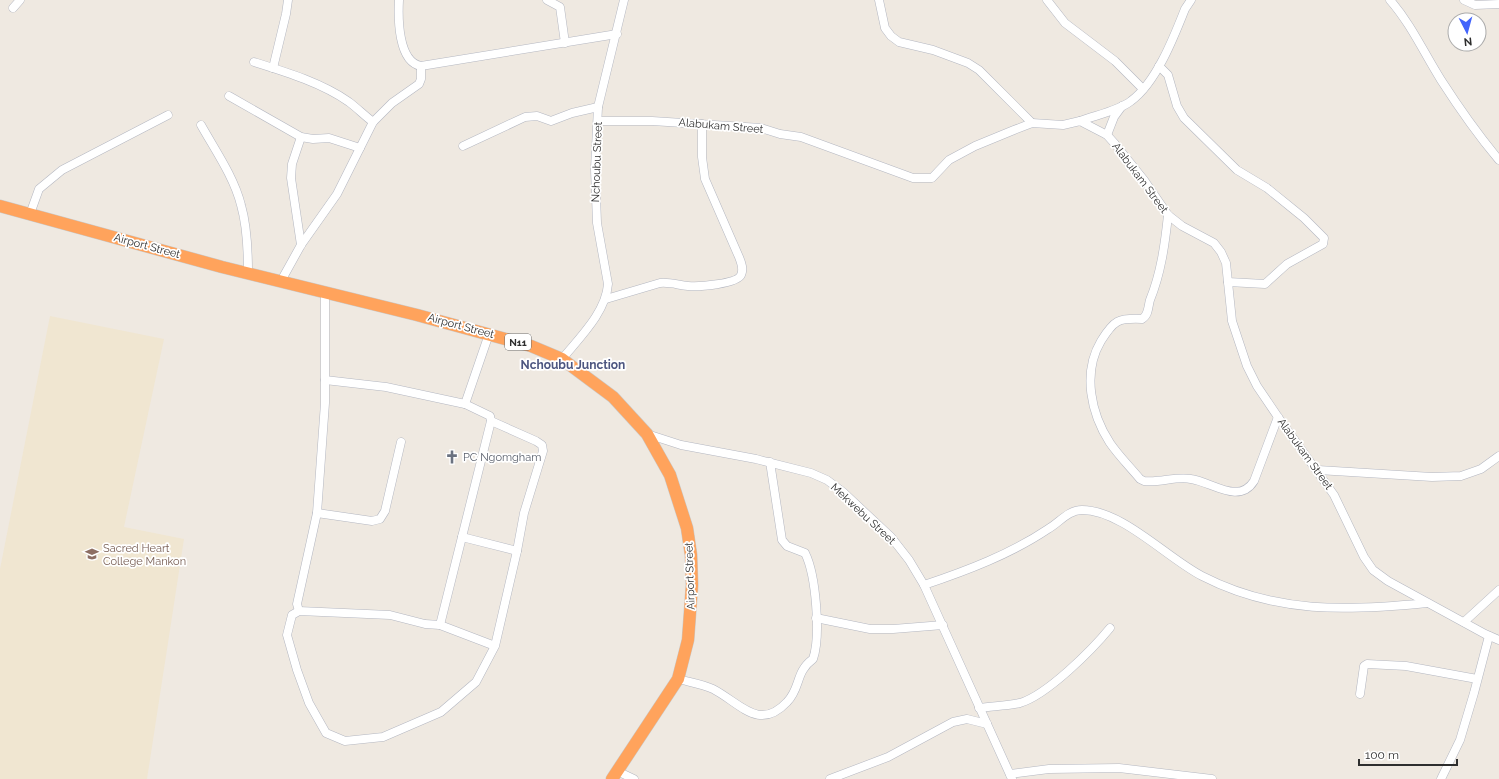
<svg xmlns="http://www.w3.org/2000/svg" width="1499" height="779" font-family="Raleway,sans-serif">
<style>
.education{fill:#f0e6d1}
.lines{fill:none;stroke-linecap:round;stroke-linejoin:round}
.minor-casing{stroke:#b4b7c1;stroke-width:9}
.highway-casing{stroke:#c9c9c9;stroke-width:13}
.minor{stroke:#fff;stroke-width:8}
.highway{stroke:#ffa35c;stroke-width:12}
.labels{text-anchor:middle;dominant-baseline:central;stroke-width:3.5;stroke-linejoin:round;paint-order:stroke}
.shield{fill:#fff;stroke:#6d6d6d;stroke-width:1}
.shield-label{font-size:10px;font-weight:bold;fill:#2e2e2e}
.street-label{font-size:11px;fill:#2e2e2e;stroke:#fff}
.worship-label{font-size:11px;fill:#5b616d;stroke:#fff;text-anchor:start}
.education-label{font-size:11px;fill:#785e54;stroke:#fff;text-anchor:start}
.neighbourhood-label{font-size:12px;font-weight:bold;fill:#4d5680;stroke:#fff}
</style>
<rect width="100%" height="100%" fill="#efe9e1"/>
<!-- education -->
<path class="education" d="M 50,316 L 164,339 L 124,527 L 184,539 L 147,779 L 0,779 L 0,569 Z"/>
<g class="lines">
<!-- minor casing -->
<g class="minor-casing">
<g id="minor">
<path d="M 399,0 C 398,18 398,62 421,66 L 617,34"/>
<path d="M 547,0 L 560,7 L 565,43"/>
<path d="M 879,0 L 885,28 L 891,36 L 899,42 L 933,50 L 968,63 L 979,70 L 1032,123"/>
<path d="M 1047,0 L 1065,23 L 1115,61 L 1143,89"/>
<path d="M 1390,0 C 1411,24 1424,53 1441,80 C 1459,108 1478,135 1499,160"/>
<path d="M 1464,0 L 1475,5 L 1499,4"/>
<path d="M 13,8 L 20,0"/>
<path d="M 254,62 C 286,72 322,83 349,102 C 357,108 365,116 373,122"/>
<path d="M 1159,66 L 1168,75 L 1177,106 L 1184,118 L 1237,170 L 1267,188 L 1304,218 L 1324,238 L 1323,244 L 1287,264 L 1265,284 L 1228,282"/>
<path d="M 273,68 L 286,14 L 288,0"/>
<path d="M 229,96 L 301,137 L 313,139 L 329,138 L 360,148"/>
<path d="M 599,121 L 652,121 L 761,128 L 780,134 L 801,137 L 913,178 L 932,178 L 949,160 L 975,146 L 1014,130 L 1032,123 L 1063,125 L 1080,121 L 1107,135 L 1115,144 L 1144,180 L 1168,215 L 1182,226 L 1214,243 L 1221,252 L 1226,263 L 1232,321 L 1247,366 L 1257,386 L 1278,417 L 1334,495 L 1364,557 L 1373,570 L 1388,581 L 1485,634 L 1499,640"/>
<path d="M 1080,121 C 1096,115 1118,111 1131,101 C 1156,83 1174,37 1185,9 L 1191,0"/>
<path d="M 201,125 C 215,150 234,177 241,205 C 247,226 248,250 248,272"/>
<path d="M 1107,135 L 1114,117 L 1122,106"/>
<path d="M 463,146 L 525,117 L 537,116 L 551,121 L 572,113 L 598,107"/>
<path d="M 30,214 L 39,189 L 62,170 L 168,115"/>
<path d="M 1168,215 C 1165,244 1161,273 1150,300 C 1148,306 1149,315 1142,319 C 1118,318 1114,320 1101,341 C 1082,373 1091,414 1110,443 C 1119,456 1130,467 1140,479 L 1144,481 C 1160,483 1176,476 1191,479 C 1212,482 1239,505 1254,481 L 1278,417"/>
<path d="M 301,245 L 291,178 L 292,164 L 301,137"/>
<path d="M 281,281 L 301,245 L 337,194 L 373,122 L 392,103 L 419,84 L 421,79 L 421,66"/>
<path d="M 606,299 L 660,283 C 670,282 678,285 688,286 C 698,287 737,284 741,275 C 744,269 741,262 739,257 L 705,179 L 702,157 L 702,124"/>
<path d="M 562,359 C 580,337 606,312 608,284 L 597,223 L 595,169 L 598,107 L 624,0"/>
<path d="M 325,380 L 386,387 L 465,404"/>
<path d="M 491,421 L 536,441 L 542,445 L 543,451 L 524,513 L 517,551 L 495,646 L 476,682 L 441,712 L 383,737 L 345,741 L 326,733 L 309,703 L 297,670 L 287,635 L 292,615 L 299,611 L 390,615 L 425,624 L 440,625 L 495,646"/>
<path d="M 647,434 L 681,445 L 756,459 L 811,473 L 827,480 L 843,492 L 891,537 L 909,560 L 924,585 L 1012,779"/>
<path d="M 1318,470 L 1432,477 L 1461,476 L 1481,469 L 1499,456"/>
<path d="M 317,513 L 372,521 L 380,519 L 385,511 L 401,442"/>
<path d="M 462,537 L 517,551"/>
<path d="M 924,585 C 966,571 1011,554 1048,529 C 1059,523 1068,510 1082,510 C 1122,510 1167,558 1202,576 C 1276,614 1347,611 1427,603"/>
<path d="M 299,611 L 297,604 L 317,513 L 325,403 L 325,292"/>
<path d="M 816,618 L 870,629 L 893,629 L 943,625"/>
<path d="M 1464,622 L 1499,590"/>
<path d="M 440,625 L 491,421 L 490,416 L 465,404 L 489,334"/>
<path d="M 678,679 C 689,682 703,684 713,689 C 740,703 759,732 787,702 C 801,688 795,672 813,659 C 821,636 816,575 805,553 L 787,546 L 782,540 L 770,462"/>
<path d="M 1360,694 L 1364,666 L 1367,664 L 1406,666 L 1477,679"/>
<path d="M 979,708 C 992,706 1007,706 1020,703 C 1047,695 1092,650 1110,628"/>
<path d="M 617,771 L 634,779"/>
<path d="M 1010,774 L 1049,769 L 1119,768 L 1212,779"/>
<path d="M 830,779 L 888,757 L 953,722 L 967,719 L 987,724"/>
<path d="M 1441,779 L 1460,740 L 1474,693 L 1489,636"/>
</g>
</g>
<!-- highway casing -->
<g class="highway-casing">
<path id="highway" d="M 0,206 L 222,267 L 417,315 L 531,346 L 562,359 L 613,397 L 647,434 L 670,475 L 687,528 L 691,555 L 692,585 L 688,640 L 678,679 L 612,779"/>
</g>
<!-- minor -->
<use href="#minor" class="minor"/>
<!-- highway -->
<use href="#highway" class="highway"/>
</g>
<!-- icons -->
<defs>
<g id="church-bare" transform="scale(1.08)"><path d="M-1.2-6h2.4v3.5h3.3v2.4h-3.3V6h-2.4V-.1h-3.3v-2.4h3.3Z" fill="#6b7280" stroke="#fff" stroke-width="2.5" paint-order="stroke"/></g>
<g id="school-bare" transform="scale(1.08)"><path d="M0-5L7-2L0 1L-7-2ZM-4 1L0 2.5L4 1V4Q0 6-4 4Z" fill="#8d6e63" stroke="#fff" stroke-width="2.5" paint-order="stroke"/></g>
</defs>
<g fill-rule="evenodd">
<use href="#church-bare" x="452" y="457"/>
<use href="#school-bare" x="92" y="554"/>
</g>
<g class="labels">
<!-- shield labels -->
<rect class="shield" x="505" y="334" width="26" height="16" rx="3"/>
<g class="shield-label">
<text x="518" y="342">N11</text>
</g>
<!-- street labels -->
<g class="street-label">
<text transform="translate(721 126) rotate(5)">Alabukam Street</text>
<text transform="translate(597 162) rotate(-88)">Nchoubu Street</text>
<text transform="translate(1140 178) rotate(53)">Alabukam Street</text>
<text transform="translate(147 246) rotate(15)">Airport Street</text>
<text transform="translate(461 326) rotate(15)">Airport Street</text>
<text transform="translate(1305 454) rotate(54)">Alabukam Street</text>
<text transform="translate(863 514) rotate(43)">Mekwebu Street</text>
<text transform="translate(690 576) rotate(-92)">Airport Street</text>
</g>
<!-- worship labels -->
<g class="worship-label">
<text x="463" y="457">PC Ngomgham</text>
</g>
<!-- education labels -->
<g class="education-label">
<text x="103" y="548">Sacred Heart<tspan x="103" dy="13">College Mankon</tspan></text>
</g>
<!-- neighbourhood labels -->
<g class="neighbourhood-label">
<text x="573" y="365">Nchoubu Junction</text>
</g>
</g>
<!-- north arrow -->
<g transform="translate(1467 32) rotate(174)"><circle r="19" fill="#ffffff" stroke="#ababab"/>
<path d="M0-3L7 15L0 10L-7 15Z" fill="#4264fb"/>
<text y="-6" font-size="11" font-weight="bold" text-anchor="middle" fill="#2e2e2e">N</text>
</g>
<!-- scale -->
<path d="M1359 759v6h98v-6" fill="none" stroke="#2e2e2e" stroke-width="2"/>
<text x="1365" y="759" font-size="12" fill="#2e2e2e" stroke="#ffffff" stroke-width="3" paint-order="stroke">100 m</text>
</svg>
